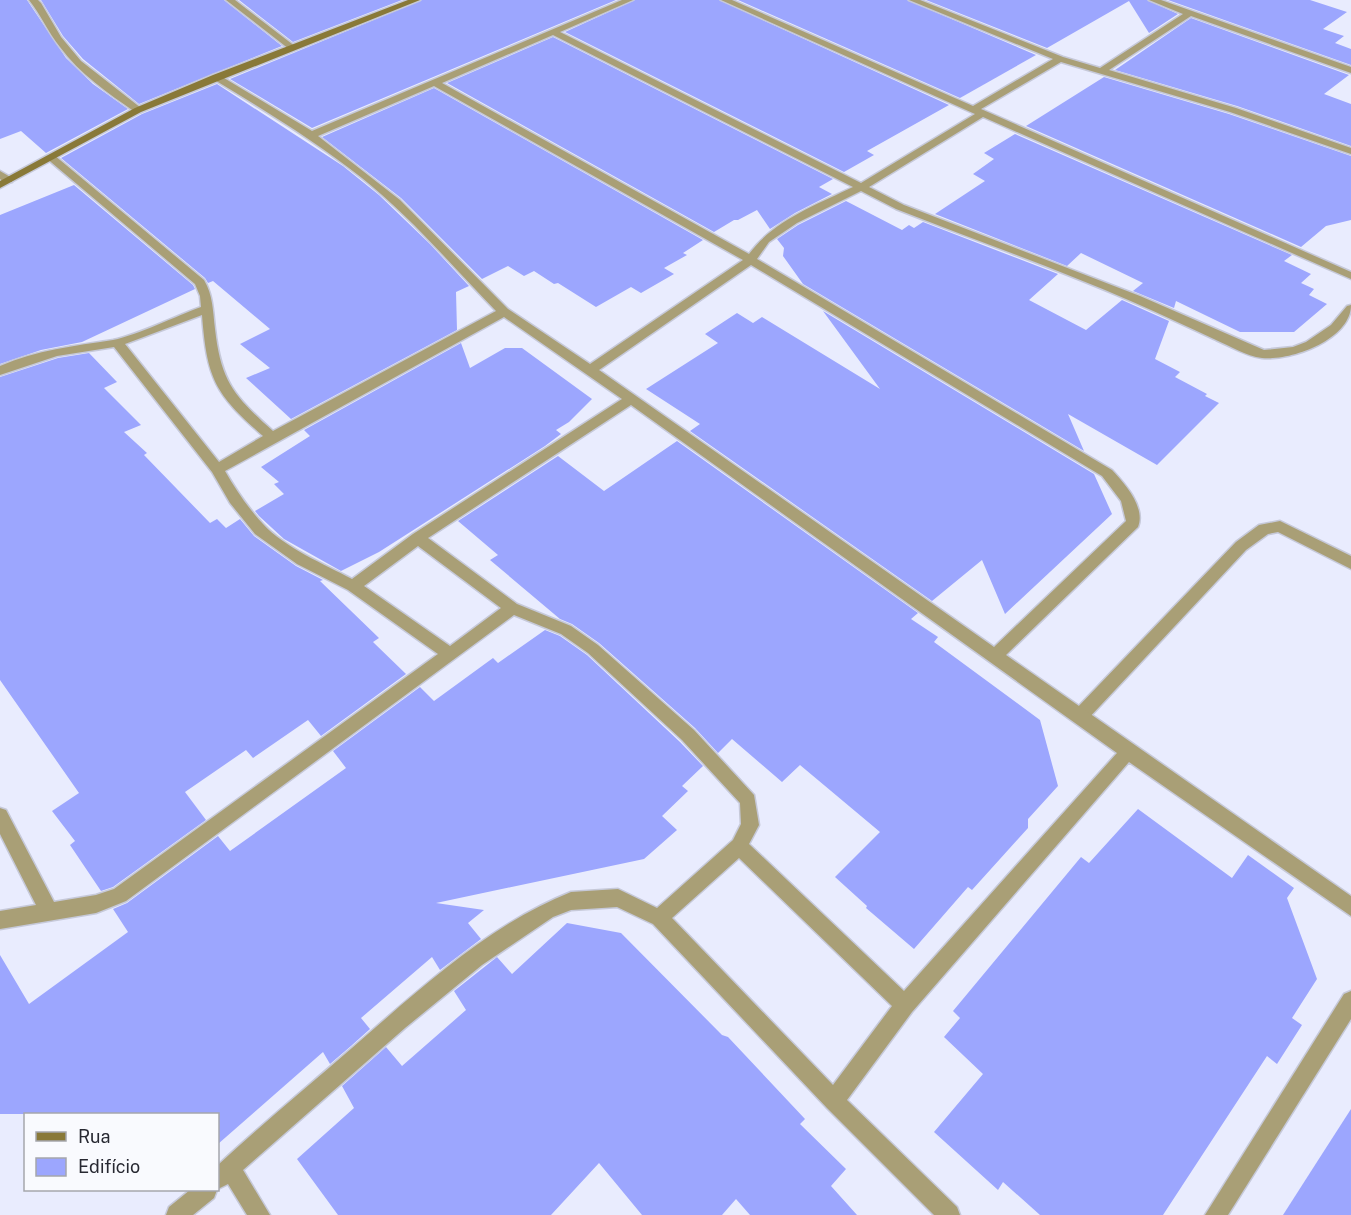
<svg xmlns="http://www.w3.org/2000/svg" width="1351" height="1215" font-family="'Public Sans',sans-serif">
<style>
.building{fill:#9ca6fe}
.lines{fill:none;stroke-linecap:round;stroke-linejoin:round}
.lane-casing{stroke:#c6c9d9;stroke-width:3}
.street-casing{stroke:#c6c9d9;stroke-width:3}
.secondary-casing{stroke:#c6c9d9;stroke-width:3}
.lane{fill:#a99f76;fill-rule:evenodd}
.street{fill:#a99f76;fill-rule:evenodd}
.secondary{fill:#897938;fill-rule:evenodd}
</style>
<rect width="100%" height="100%" fill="#e9ecfe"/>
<!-- building -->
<g class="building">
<path d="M 0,0 L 27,0 L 66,58 L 93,84 L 128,109 L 46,153 L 21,131 L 0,139 Z"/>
<path d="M 41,0 L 224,0 L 282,46 L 139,104 L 83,59 L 63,36 Z"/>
<path d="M 239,0 L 402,0 L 293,42 Z"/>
<path d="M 422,0 L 616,0 L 312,128 L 230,79 Z"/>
<path d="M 635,0 L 719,0 L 949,105 L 867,151 L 874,155 L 844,172 L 565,32 Z"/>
<path d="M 738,0 L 907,0 L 1036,55 L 960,98 Z"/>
<path d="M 926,0 L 1147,0 L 1178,14 L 1149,33 L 1129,1 L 1047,48 Z"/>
<path d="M 1168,0 L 1310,0 L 1347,12 L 1323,29 L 1344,36 L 1335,43 L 1351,49 L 1351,65 Z"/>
<path d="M 1191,18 L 1349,75 L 1324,94 L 1351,104 L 1351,146 L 1237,106 L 1115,70 Z"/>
<path d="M 553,37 L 833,179 L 819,187 L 832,194 L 795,213 L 770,229 L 757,210 L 738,220 L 734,220 L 714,232 L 447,83 Z"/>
<path d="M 1104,77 L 1229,114 L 1351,156 L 1351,220 L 1326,226 L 1301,247 L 1026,126 Z"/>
<path d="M 217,84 L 343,166 L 379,195 L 430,244 L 469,286 L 456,292 L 457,330 L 291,419 L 246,378 L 270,368 L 240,344 L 270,329 L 213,281 L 208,283 L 205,278 L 61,158 L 142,114 Z"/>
<path d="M 434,88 L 703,240 L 683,253 L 687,255 L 664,268 L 674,274 L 641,293 L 631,287 L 596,307 L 558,283 L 554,284 L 534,271 L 524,276 L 508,266 L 482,279 L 401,198 L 322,137 Z"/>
<path d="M 1015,134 L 1292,255 L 1284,261 L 1311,274 L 1301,283 L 1314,289 L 1309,295 L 1327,304 L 1294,332 L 1240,332 L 1176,301 L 1174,308 L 1133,291 L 1143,283 L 1081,253 L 1067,266 L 935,214 L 985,181 L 973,174 L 994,159 L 984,153 Z"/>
<path d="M 74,185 L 193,285 L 195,289 L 82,342 L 41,350 L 0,364 L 0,215 Z"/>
<path d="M 846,201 L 902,230 L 909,225 L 914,228 L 923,222 L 1058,274 L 1029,300 L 1086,330 L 1122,300 L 1169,321 L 1155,359 L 1180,372 L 1175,377 L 1207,394 L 1205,396 L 1219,403 L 1157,465 L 1068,414 L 1084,451 L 803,284 L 783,256 L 784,248 L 777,239 L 798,225 Z"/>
<path d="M 823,311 L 1094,474 L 1112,514 L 1005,614 L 982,560 L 932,601 L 690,431 L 700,424 L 646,389 L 718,343 L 705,334 L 737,313 L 753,323 L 762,317 L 880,389 Z"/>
<path d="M 461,343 L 470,368 L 505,348 L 522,348 L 592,399 L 569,422 L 556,430 L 561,434 L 545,446 L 379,552 L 341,571 L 284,539 L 259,516 L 255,511 L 284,494 L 274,484 L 279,482 L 261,467 L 310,436 L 304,430 Z"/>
<path d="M 89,353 L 117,382 L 104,388 L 141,425 L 124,432 L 147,453 L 144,455 L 210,523 L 217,519 L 226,528 L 240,519 L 254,536 L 296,566 L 323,580 L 320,581 L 379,638 L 373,642 L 406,674 L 321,736 L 308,720 L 253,758 L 246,750 L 185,792 L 206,820 L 113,887 L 101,891 L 70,845 L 75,841 L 52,811 L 79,793 L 0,680 L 0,377 L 58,358 Z"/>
<path d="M 677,441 L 918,613 L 911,619 L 938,637 L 934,642 L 1040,720 L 1058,786 L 1028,819 L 1028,828 L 972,890 L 968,887 L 914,949 L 866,908 L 867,906 L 835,877 L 880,832 L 800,765 L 782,782 L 732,739 L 718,753 L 695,728 L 599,643 L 572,624 L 560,619 L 490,560 L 498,555 L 458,521 L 558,456 L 604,491 Z"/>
<path d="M 545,630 L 560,636 L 587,655 L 680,742 L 703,766 L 682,786 L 688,791 L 662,816 L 677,830 L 644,859 L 436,903 L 484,910 L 468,923 L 481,939 L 440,970 L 432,957 L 361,1018 L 370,1029 L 351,1046 L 330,1064 L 323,1052 L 218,1144 L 218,1114 L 0,1114 L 0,955 L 29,1004 L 128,932 L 113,909 L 127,903 L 218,836 L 230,851 L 346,768 L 333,751 L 420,687 L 434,701 L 493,658 L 498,663 Z"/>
<path d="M 1138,809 L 1232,878 L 1248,855 L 1294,888 L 1287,898 L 1317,979 L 1292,1018 L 1302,1025 L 1277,1064 L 1267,1056 L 1163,1215 L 1040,1215 L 1003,1182 L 998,1190 L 934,1132 L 983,1074 L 944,1037 L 960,1018 L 953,1011 L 1081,857 L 1089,863 Z"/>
<path d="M 567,923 L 621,933 L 722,1035 L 728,1037 L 805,1119 L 800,1124 L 846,1169 L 831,1186 L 857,1215 L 750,1215 L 736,1199 L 722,1215 L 642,1215 L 599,1163 L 551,1215 L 338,1215 L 297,1159 L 354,1108 L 342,1086 L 386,1047 L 402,1066 L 466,1010 L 454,991 L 497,957 L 512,974 Z"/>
<path d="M 1351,1109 L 1351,1215 L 1283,1215 L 1315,1165 Z"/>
</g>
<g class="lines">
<!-- lane casing -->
<g class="lane-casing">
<path id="lane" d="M 1280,521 L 1351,556 L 1351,569 L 1278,532 L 1268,534 L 1246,550 L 1086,721 L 1080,723 L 1074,721 L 1072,716 L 1074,711 L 1236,542 L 1259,525 Z"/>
</g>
<!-- street casing -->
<g class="street-casing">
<g id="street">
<path d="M 29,0 L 38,0 L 41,3 L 61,37 L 81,61 L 141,108 L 141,112 L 135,112 C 108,93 80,74 60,47 C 48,32 41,15 29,0 Z"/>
<path d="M 226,0 L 235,0 L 296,47 L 289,49 Z"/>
<path d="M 622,0 L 633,0 L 560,32 L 861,183 L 975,114 L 721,0 L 732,0 L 973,106 L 1053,59 L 909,0 L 920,0 L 1063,57 L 1100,68 L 1183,14 L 1149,0 L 1161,0 L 1351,67 L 1351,73 L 1191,16 L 1109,70 L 1236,108 L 1351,148 L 1351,154 L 1230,112 L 1061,62 L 981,109 L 1351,272 L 1351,279 L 983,117 L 869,187 L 904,205 L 1140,296 L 1264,350 L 1293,347 L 1306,342 L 1331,325 L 1347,306 L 1351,305 C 1351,339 1292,361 1262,358 C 1246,356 1230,346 1216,340 C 1188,327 1161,314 1133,302 C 1055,268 975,240 896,209 L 861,191 L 797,223 L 769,242 L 757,259 L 1112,470 C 1124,483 1146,507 1138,527 L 1006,655 L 1351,896 L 1351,916 L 1129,762 L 912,1012 L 847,1100 L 957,1207 L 960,1215 L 934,1215 L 827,1108 L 653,924 L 617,907 L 571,910 L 553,917 L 482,965 L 405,1028 L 243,1170 L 270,1215 L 247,1215 L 228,1184 L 218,1189 L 218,1165 C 261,1125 307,1087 352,1048 C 419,990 488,925 571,892 L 618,889 L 657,908 L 733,840 L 741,824 L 740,803 L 682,740 L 588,653 L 561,634 L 514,615 L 126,901 L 96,913 L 0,929 L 0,911 L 36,905 L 0,834 L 0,808 L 6,810 L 54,902 L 96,895 L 114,889 L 438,654 L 348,590 L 297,564 L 255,534 L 230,503 L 212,472 L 114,347 L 57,356 L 0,375 L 0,366 C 37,350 74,346 113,340 C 138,335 176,316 201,307 L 200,296 L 195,284 L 45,157 L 54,155 L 204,280 C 213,295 213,312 215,329 C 221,382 234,396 273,431 L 496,311 C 453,267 411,217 362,178 C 315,141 264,110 213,79 L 213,75 L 219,75 L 312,131 ZM 553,35 L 853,187 C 816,205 774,220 749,254 L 442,83 ZM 434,86 L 743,260 L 590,364 L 508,309 L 400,200 L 318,136 ZM 751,265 L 1102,476 L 1121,501 L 1126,521 L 994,647 L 599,370 ZM 202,315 C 207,379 215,394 263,436 L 219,462 L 125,344 ZM 504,317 L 622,399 L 413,534 L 352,579 C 324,564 285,548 263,524 C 248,508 236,490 225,471 ZM 631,405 L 1117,753 L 904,991 L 749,844 L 759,825 L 754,795 L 694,730 L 598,645 L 571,626 L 517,604 L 428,538 ZM 418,546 L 501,608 L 450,646 L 364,586 ZM 739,858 L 892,1006 L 833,1085 L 672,918 Z"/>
<path d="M 0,171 L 12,178 L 12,182 L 4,182 L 0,179 Z"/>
<path d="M 1351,991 L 1351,1019 L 1228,1215 L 1205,1215 L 1344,994 Z"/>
<path d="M 190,1190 L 217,1190 L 214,1198 L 193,1215 L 166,1215 L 169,1207 Z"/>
</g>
</g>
<!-- secondary casing -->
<g class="secondary-casing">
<path id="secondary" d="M 408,0 L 420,0 L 141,112 L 0,188 L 0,181 L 135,108 L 213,75 Z"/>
</g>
<!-- lane -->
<use href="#lane" class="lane"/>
<!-- street -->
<use href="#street" class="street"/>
<!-- secondary -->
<use href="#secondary" class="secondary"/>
</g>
<!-- legend -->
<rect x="24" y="1113" width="195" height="78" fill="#f9fafe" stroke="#a5a6ac" stroke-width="1.5"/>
<rect x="36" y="1132" width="30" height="9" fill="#897938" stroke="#a5a6ac" stroke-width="1.5"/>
<text x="78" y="1143" font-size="18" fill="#282932">Rua</text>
<rect x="36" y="1158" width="30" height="18" fill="#9ca6fe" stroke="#a5a6ac" stroke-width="1.5"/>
<text x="78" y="1173" font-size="18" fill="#282932">Edifício</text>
</svg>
